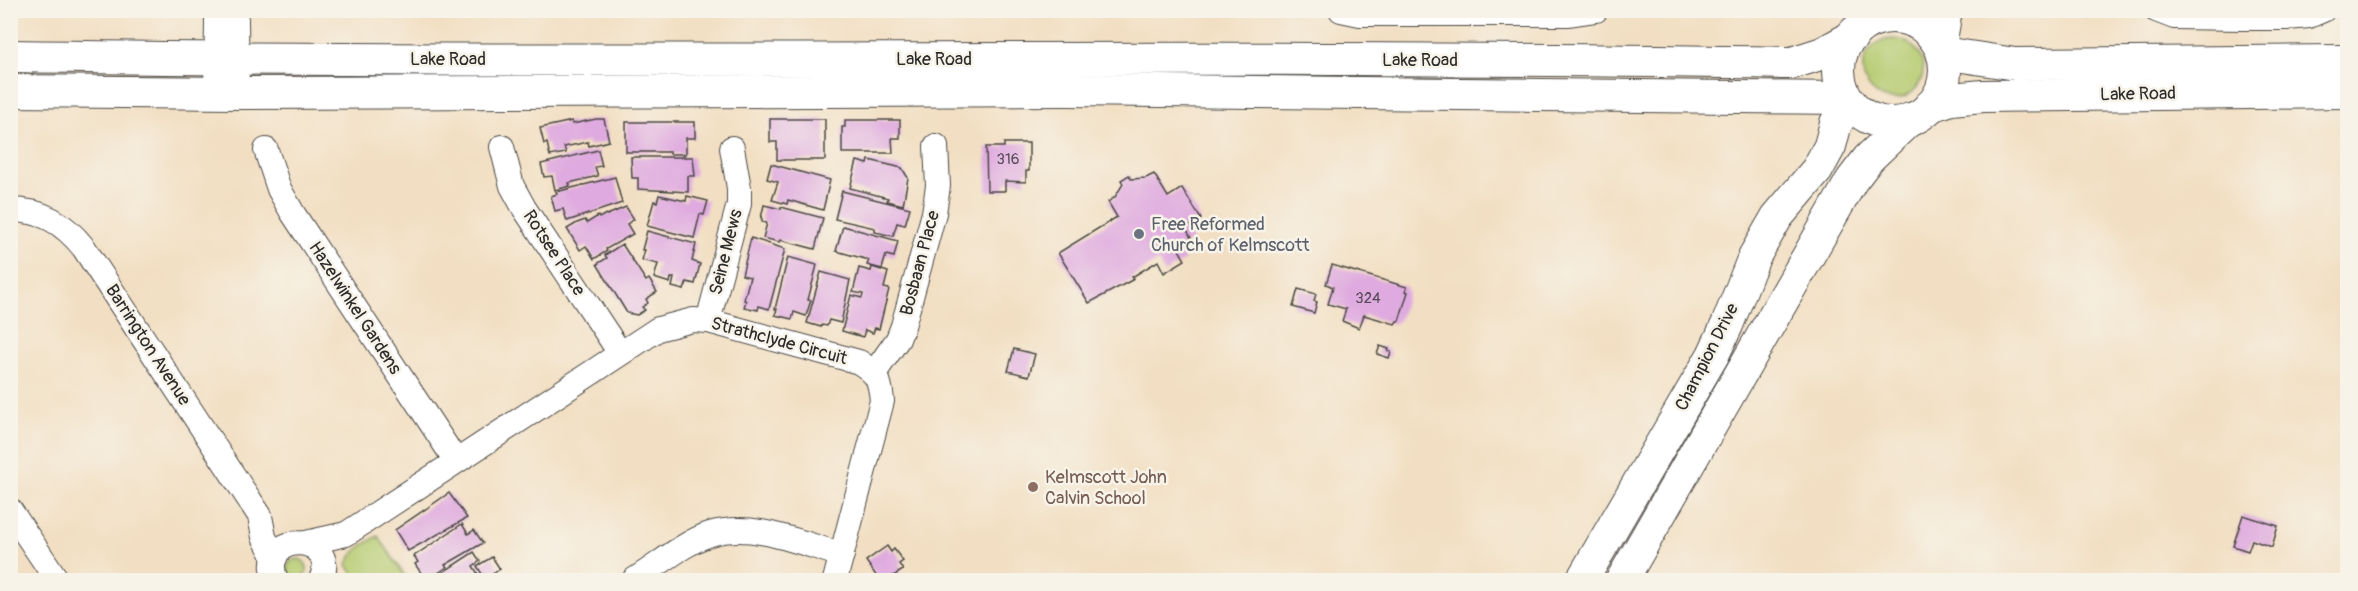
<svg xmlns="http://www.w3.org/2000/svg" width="2358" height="591" font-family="Pangolin,sans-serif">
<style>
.green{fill:#b5cb6f;stroke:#707b4d;stroke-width:1.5}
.building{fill:#dfaadf}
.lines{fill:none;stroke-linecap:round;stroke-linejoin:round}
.minor-casing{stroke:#494642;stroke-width:26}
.major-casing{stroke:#494642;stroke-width:34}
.minor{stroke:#fff;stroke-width:24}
.major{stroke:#fff;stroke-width:32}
.worship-dot{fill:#6b7280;stroke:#f7f3e8;stroke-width:2}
.education-dot{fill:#8d6e63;stroke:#f7f3e8;stroke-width:2}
.labels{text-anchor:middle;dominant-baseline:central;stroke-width:5;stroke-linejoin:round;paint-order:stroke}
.number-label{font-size:15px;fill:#584b58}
.street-label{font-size:18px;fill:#2b2b2b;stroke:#f7f3e8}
.worship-label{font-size:18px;fill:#5b616d;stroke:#f7f3e8;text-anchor:start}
.education-label{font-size:18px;fill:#785e54;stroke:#f7f3e8;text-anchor:start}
</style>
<rect width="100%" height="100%" fill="#f7f3e8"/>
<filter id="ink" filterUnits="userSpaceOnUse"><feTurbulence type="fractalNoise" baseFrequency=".0167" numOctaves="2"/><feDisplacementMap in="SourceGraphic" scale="12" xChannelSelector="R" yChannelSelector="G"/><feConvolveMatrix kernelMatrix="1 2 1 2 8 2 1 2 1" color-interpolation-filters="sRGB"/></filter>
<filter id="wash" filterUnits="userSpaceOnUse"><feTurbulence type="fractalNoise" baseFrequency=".008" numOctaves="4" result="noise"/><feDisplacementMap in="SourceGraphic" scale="24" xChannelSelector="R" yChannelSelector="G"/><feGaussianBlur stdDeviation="1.35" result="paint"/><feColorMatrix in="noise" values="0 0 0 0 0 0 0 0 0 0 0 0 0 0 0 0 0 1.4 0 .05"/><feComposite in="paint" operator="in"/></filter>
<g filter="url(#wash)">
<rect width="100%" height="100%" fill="#f2dfc3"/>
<!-- green -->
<g class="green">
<circle cx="1893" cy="69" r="30"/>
<path d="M 378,536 L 408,580 L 357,580 L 347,565 C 352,550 365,544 378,536 Z"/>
<circle cx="297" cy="569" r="10"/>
</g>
<g id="blocks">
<!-- building -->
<g class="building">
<path d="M 596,119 L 604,119 L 609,141 L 589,146 L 588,142 L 564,147 L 566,153 L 550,156 L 547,143 L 544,144 L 540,128 L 572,121 L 572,124 Z"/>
<path d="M 770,119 L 825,119 L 825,160 L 777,160 L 777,142 L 770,142 Z"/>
<path d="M 845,120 L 900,120 L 900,138 L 892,138 L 893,153 L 842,153 L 842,127 L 845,127 Z"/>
<path d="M 626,122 L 695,122 L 695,138 L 686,138 L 686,154 L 670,154 L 670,152 L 626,152 Z"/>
<path d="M 1004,143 L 1029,143 L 1029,171 L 1026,171 L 1026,182 L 1005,181 L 1005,191 L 987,191 L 986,147 L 1004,147 Z"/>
<path d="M 598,150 L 602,166 L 595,167 L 598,176 L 569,183 L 570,186 L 555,190 L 552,176 L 544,177 L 541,164 Z"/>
<path d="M 631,157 L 693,157 L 695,176 L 688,176 L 688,192 L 638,189 L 638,178 L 632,178 Z"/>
<path d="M 869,160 L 902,168 L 908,178 L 903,205 L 887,201 L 888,198 L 850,188 L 857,161 L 868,164 Z"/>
<path d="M 771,164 L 830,180 L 823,210 L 788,200 L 787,204 L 772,200 L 778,182 L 767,179 Z"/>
<path d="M 1154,174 L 1168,197 L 1182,188 L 1201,219 L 1186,228 L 1192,240 L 1178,248 L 1185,260 L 1164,273 L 1158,261 L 1132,277 L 1134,279 L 1089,303 L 1058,253 L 1117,217 L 1108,202 L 1115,197 L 1123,184 L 1121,180 L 1129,175 L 1131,179 L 1146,178 Z"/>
<path d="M 615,177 L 622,203 L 567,221 L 563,209 L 555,211 L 551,196 L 557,194 L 556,192 Z"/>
<path d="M 842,191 L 910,208 L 905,225 L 897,223 L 893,236 L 875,232 L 875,228 L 835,219 Z"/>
<path d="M 659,195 L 686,201 L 687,196 L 708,201 L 704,215 L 700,214 L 694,238 L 647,226 L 654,201 L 657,202 Z"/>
<path d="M 764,205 L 781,209 L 781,207 L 823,218 L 815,249 L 780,240 L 779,242 L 763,238 L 767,223 L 762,222 L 762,219 L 761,218 Z"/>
<path d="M 626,207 L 634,219 L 627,224 L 633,234 L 606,249 L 607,251 L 594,259 L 586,246 L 580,250 L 567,229 L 577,223 L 585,220 L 587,223 L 598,216 L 599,218 L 606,214 L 607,215 Z"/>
<path d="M 843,226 L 898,241 L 894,257 L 886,255 L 882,269 L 867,265 L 869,260 L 836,251 Z"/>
<path d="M 647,231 L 696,244 L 692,261 L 700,264 L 695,284 L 687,282 L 684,290 L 672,287 L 674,278 L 671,278 L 670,283 L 654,278 L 658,264 L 642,260 L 645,250 L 642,250 Z"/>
<path d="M 751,238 L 785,249 L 769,309 L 759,306 L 758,310 L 744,307 L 746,301 L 744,300 L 750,277 L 742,275 Z"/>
<path d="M 622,244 L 646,281 L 649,279 L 657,292 L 646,299 L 648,303 L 642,307 L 645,310 L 637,315 L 627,313 L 597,264 L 607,258 L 605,255 Z"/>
<path d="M 788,257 L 817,265 L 808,300 L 811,300 L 806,316 L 794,312 L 792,319 L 775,315 L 777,309 L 775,309 Z"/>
<path d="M 1332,265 L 1407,287 L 1406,291 L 1408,292 L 1399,321 L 1397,321 L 1395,324 L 1364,315 L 1359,328 L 1342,321 L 1346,309 L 1328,304 L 1333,287 L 1326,284 Z"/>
<path d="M 872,267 L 888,272 L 884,288 L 889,289 L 879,329 L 875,328 L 873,333 L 865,330 L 863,337 L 842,331 L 851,295 L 862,298 L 863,294 L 853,292 L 859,268 L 871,271 Z"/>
<path d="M 821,272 L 850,280 L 841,323 L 829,320 L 827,326 L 822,325 L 821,327 L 807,323 Z"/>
<path d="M 1298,289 L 1316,294 L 1314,301 L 1317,302 L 1314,313 L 1293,307 Z"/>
<path d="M 1380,346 L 1389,349 L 1388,351 L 1391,352 L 1389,358 L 1377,354 Z"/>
<path d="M 1014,349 L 1035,354 L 1029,376 L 1008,371 Z"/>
<path d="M 449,493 L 467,518 L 408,551 L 395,530 Z"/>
<path d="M 2243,515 L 2278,526 L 2272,547 L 2252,540 L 2248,551 L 2233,546 Z"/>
<path d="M 462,524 L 468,534 L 474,530 L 483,543 L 445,565 L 447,567 L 435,575 L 434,573 L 425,579 L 415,564 L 418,562 L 414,556 Z"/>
<path d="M 887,546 L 891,552 L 894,549 L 903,561 L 899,564 L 903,570 L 887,580 L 879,580 L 866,561 Z"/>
<path d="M 474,552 L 480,561 L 473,566 L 481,579 L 431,580 Z"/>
<path d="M 492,557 L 500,569 L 485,579 L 477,566 Z"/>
</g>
</g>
</g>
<g filter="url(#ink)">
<use href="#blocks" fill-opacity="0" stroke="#494642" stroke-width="1.5"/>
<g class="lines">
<!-- minor casing -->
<g class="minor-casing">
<g id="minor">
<path d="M 232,10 L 236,19 L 237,93"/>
<path d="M 1341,10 L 1360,14 L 1569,14 L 1596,10"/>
<path d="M 2156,10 L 2174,17 L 2243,18 L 2287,18 L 2309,16 L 2323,10"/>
<path d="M 216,92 L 217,19 L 221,10"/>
<path d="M 502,147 L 512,186 L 524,208 L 620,353"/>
<path d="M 266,150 L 279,189 L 292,212 L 456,461"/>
<path d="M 10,210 C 43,210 64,223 84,248 L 260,516 L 264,537 L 275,558"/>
<path d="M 708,321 L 739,204 L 739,188 L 732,148"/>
<path d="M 875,372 L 898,339 L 903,326 L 934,213 L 938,186 L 936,146"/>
<path d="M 10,510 L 57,580"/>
<path d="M 306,543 L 346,534 L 658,329 L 693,320 L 708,321 L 859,362 C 878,374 880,380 882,401 L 835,580"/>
<path d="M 276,580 C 256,531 341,531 321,580"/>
<path d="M 634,580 C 657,566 685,542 710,534 C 753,521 800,543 842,555"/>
</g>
</g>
<!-- major casing -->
<g class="major-casing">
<g id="major">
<circle cx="1892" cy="70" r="53"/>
<path d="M 1940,46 L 1946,10"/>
<path d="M 1943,53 L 2015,64 L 2348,61"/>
<path d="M 10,56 C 604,65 1198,53 1792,63 L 1823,53 L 1852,37"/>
<path d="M 10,91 L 237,93 L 1066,90 L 1846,98"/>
<path d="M 1930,106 L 1951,99 L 1983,96 L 2348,92"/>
<path d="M 1582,580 L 1713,355 L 1727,325 L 1754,257 L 1777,217 L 1817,170 L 1830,146 L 1836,123 L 1850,104"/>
<path d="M 1622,580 L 1852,180 L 1869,158 L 1910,119"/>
</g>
</g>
<!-- minor -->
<use href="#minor" class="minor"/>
<!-- major -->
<use href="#major" class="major"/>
</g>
</g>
<!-- markers -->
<circle class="worship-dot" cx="1139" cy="234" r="6"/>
<circle class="education-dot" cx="1033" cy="487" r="6"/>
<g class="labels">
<!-- number labels -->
<g class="number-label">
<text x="1008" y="159">316</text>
<text x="1368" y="298">324</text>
</g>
<!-- street labels -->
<g class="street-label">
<text x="448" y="59">Lake Road</text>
<text x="934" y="59">Lake Road</text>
<text x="1420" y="60">Lake Road</text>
<text transform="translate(2138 94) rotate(-1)">Lake Road</text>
<text transform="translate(726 252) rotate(-76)">Seine Mews</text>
<text transform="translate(554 253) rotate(57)">Rotsee Place</text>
<text transform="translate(920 263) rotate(-75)">Bosbaan Place</text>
<text transform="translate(355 308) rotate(57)">Hazelwinkel Gardens</text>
<text transform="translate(779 341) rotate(15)">Strathclyde Circuit</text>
<text transform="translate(148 345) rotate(57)">Barrington Avenue</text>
<text transform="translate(1707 357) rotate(-63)">Champion Drive</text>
</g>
<!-- worship labels -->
<g class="worship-label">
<text x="1151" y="224">Free Reformed<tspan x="1151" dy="21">Church of Kelmscott</tspan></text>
</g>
<!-- education labels -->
<g class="education-label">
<text x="1045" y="477">Kelmscott John<tspan x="1045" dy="21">Calvin School</tspan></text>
</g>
</g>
<!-- margin -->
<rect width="2358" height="591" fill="none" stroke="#f7f3e8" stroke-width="36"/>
</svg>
